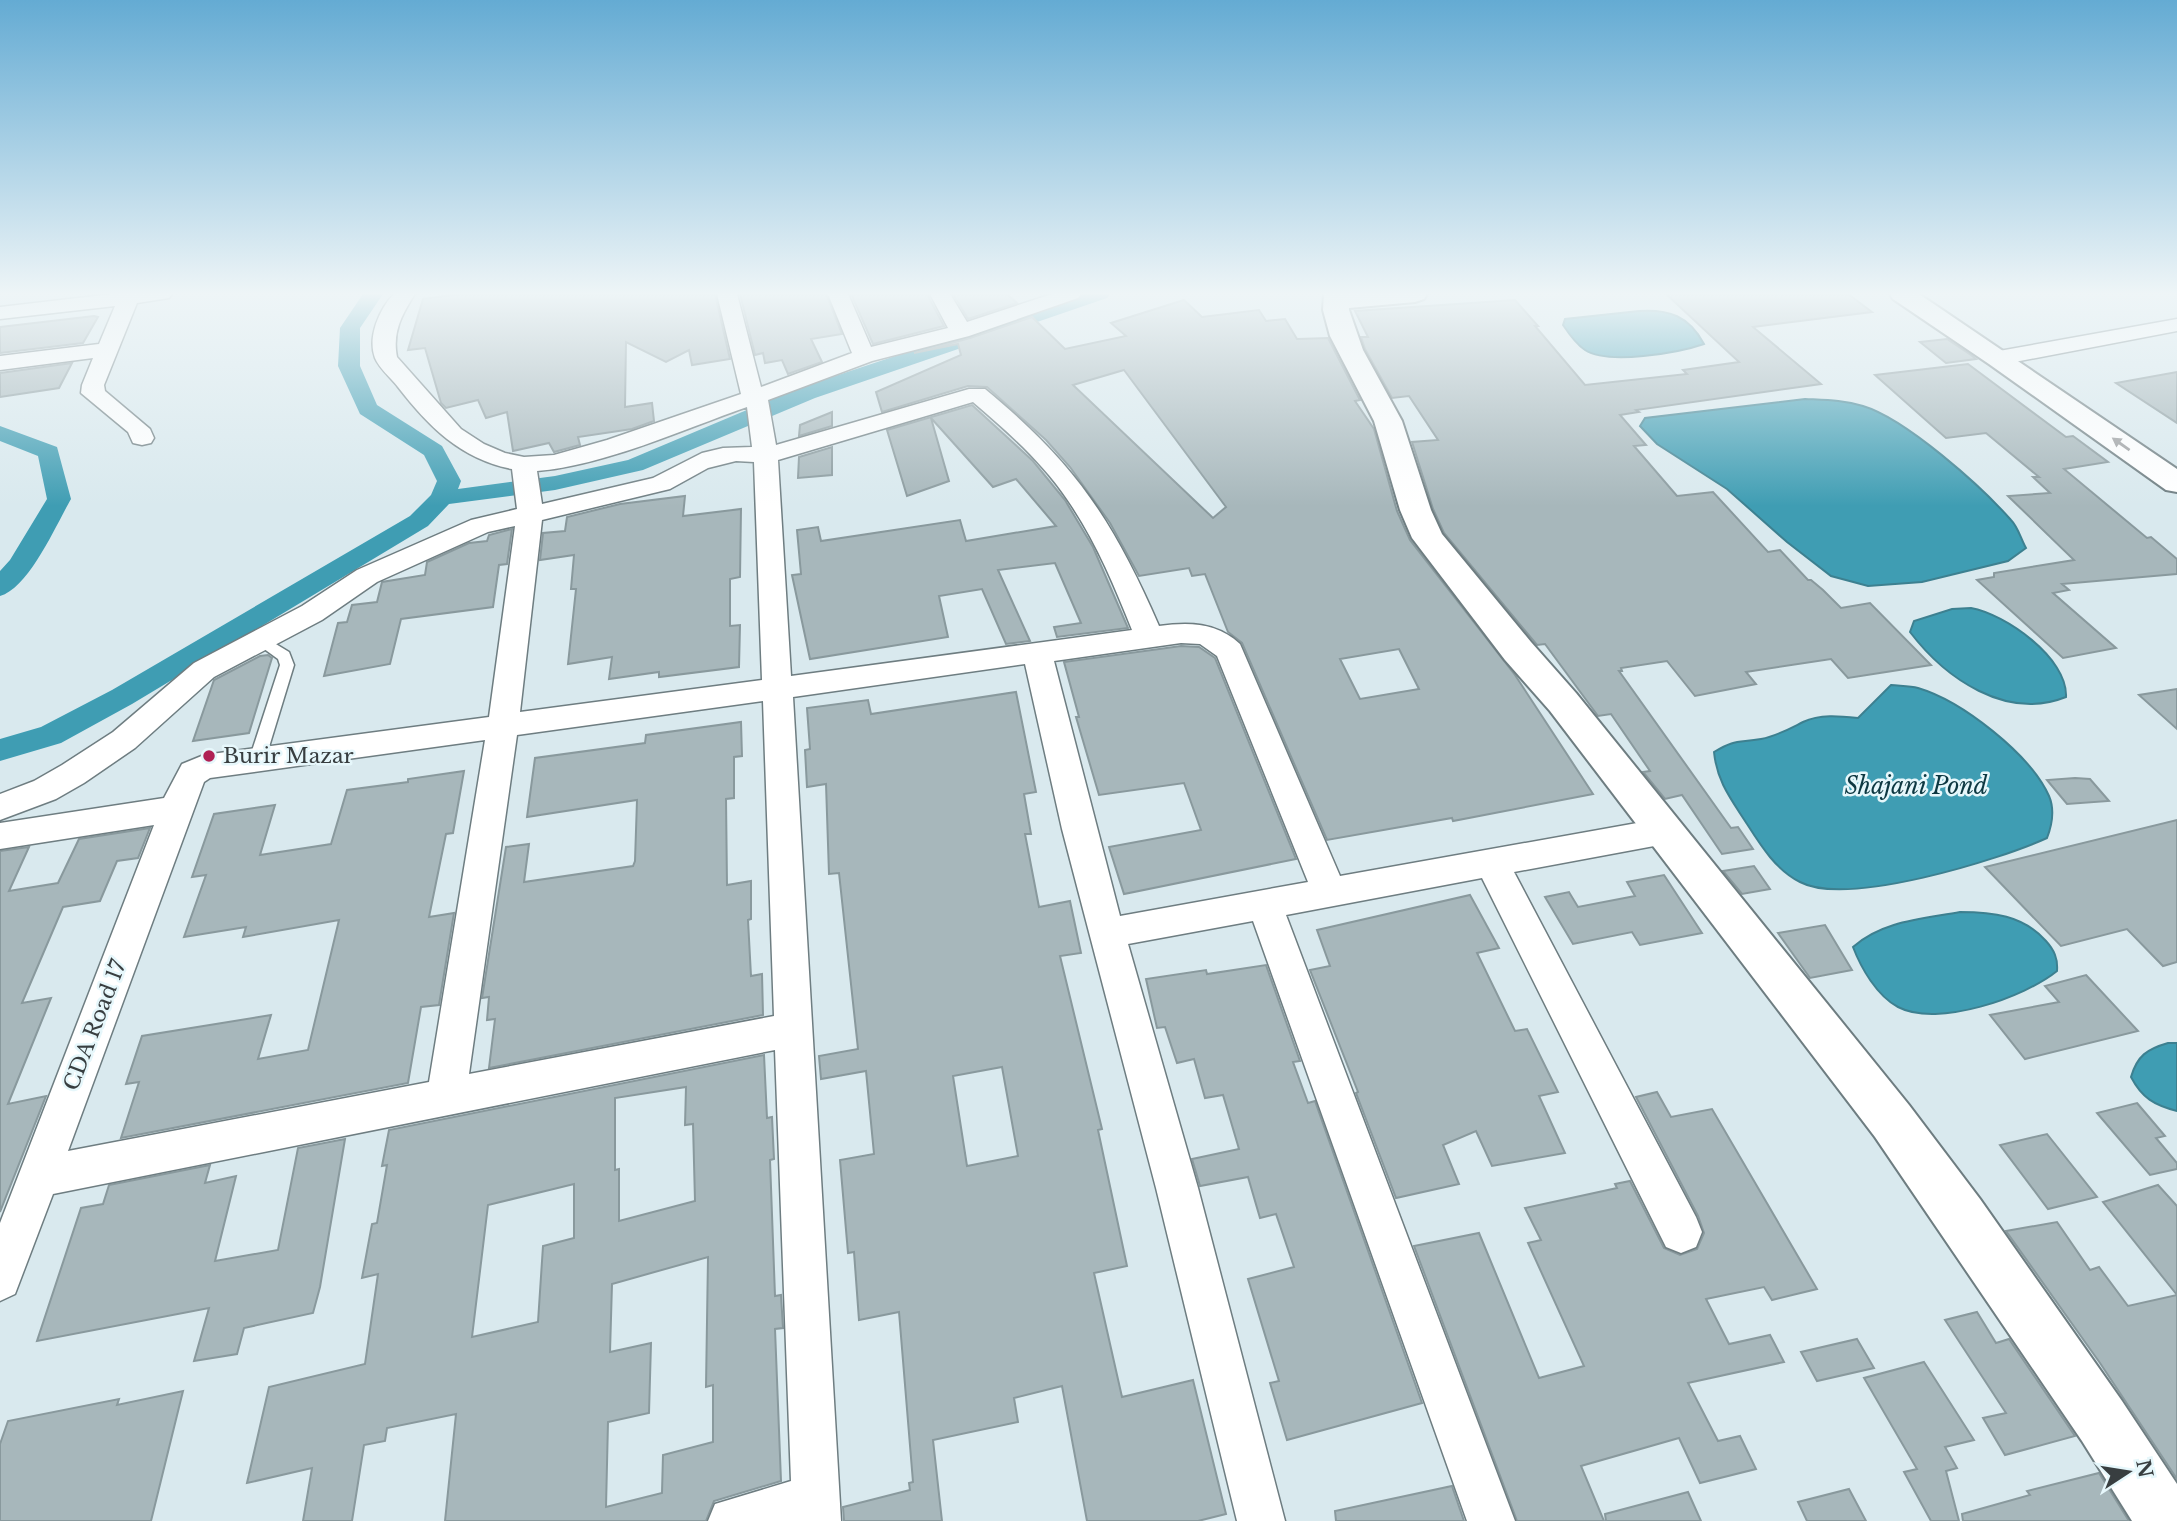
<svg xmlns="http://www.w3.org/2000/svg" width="2177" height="1521" font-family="'Libre Baskerville',serif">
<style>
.water{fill:#3f9db3;stroke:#3d8090;stroke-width:2}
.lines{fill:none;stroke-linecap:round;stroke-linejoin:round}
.canal{fill:#3f9db3;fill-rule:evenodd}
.building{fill:#a7b7bb;stroke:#89999d;stroke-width:2;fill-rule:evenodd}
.lane-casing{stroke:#6e7d81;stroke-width:3}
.street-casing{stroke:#6e7d81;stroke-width:3}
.secondary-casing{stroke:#6e7d81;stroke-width:4}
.lane{fill:#fff;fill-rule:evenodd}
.street{fill:#fff;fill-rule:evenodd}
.secondary{fill:#fff;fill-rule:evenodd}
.oneway{fill:#9c9ea0}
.poi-dot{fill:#b02054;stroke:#e6f7fb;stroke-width:2.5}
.labels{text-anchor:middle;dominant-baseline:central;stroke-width:5;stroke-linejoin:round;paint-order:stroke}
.poi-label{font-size:21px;fill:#383e40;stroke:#e6f7fb;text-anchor:start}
.street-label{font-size:21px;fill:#383e40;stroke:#e6f7fb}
.water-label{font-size:23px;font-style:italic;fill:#0d3842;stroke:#e6f7fb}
</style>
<rect width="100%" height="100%" fill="#d9e9ee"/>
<!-- water -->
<g class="water">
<path d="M 1639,311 C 1669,309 1689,316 1704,344 C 1678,353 1608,365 1585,350 C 1576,344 1569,334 1563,325 L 1565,319 Z"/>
<path d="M 1805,399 C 1825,400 1844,400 1863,406 C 1906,419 1981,486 2011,520 C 2018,527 2021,539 2026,548 L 2008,561 L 1922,582 L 1868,586 L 1831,576 L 1787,542 L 1727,489 L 1657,444 L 1640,426 L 1645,418 Z"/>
<path d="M 1971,608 C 2005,614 2068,658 2066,697 C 2006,721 1945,678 1910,632 L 1914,621 L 1952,609 Z"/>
<path d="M 1891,685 C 1900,686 1910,686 1918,688 C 1962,701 2030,754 2049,796 C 2055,810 2052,825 2047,838 C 1999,860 1847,907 1800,882 C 1776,870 1761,846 1747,824 C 1731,799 1717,782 1714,752 C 1735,739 1738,743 1761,739 C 1777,736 1789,729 1803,722 C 1820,714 1839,716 1858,718 Z"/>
<path d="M 1960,912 C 1992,912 2023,915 2046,941 C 2054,950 2058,958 2057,971 C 2025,997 1938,1028 1898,1007 C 1877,996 1861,968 1853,947 C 1882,921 1922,919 1960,912 Z"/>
<path d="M 2168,1043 L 2177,1043 L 2177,1111 C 2154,1105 2142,1098 2131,1077 C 2137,1056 2147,1049 2168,1043 Z"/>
</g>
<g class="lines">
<!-- canal -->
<g class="canal">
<path d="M 363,294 L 383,294 L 360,328 L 360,366 L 377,405 L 442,446 L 461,481 L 458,489 L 555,476 L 628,460 L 799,388 L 1082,294 L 1110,294 L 1107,298 L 815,398 L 643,470 L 555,490 L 449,504 L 428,526 L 132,704 L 61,743 L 0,761 L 0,739 L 41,727 L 112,690 L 410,516 L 431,495 L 437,481 L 424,455 L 360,414 L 338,366 L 340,328 Z"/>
<path d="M 0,426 L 57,447 L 71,499 C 56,525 29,588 0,596 L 0,571 L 10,560 L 47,499 L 38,456 L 0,441 Z"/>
</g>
</g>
<!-- building -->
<g class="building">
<path d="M 461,294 L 715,294 L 730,359 L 692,365 L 689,350 L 666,362 L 626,342 L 625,407 L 652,403 L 654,421 L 632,429 L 578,437 L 580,445 L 554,452 L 549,443 L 513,451 L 507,412 L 486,418 L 478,400 L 446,408 L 441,403 L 425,348 L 408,350 L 423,299 Z"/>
<path d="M 740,294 L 826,294 L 842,334 L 811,339 L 822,362 L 788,374 L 782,360 L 765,363 L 763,353 L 755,355 Z"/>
<path d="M 851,294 L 927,294 L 944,326 L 873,344 Z"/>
<path d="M 953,294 L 1007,294 L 1017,303 L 968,319 Z"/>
<path d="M 1666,294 L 1848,294 L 1872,312 L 1753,327 L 1821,384 L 1636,410 L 1639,412 L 1620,415 L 1646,445 L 1634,446 L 1677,496 L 1713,492 L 1768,552 L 1780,550 L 1808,580 L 1811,580 L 1823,590 L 1841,608 L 1870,603 L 1931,665 L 1848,678 L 1831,659 L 1746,672 L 1756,684 L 1695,696 L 1667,661 L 1621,668 L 1622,671 L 1619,671 L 1731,828 L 1738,827 L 1753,849 L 1722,854 L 1682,795 L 1665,799 L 1643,772 L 1650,771 L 1611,714 L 1598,716 L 1545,644 L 1537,645 L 1444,533 L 1433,509 L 1412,442 L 1438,440 L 1409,396 L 1392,398 L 1365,349 L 1361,337 L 1368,337 L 1355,311 L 1515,300 L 1538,326 L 1535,326 L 1585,385 L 1687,374 L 1683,370 L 1739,362 Z"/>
<path d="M 1184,300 L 1202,317 L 1259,310 L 1266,321 L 1285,319 L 1297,339 L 1328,338 L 1360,400 L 1355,401 L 1374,429 L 1397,511 L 1410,540 L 1515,675 L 1593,794 L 1453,821 L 1452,818 L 1327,840 L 1242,643 L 1228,632 L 1205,574 L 1192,576 L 1189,568 L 1139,576 L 1110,523 L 1070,467 L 1046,440 L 987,387 L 968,386 L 882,412 L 876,392 L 961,355 L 958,344 L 914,353 L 970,338 L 1032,317 L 1065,349 L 1126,336 L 1111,323 ZM 1124,370 L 1226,507 L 1213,518 L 1073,385 ZM 1399,649 L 1419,689 L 1360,699 L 1340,659 Z"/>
<path d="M 94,316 L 98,317 L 83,343 L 0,353 L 0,327 Z"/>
<path d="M 1947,339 L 1971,355 L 1976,359 L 1946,363 L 1920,342 Z"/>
<path d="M 72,363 L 59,388 L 0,397 L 0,373 Z"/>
<path d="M 1968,364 L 2066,437 L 2073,436 L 2108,462 L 2064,469 L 2147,538 L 2151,537 L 2177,559 L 2177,574 L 2062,584 L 2069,590 L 2053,593 L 2116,648 L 2063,658 L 1977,580 L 1994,577 L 1994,573 L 2074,560 L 2008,496 L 2050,493 L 2033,477 L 2039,477 L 1986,433 L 1946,438 L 1875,375 Z"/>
<path d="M 2177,372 L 2177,423 L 2116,383 Z"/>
<path d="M 972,405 L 1033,461 L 1065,500 L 1093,547 L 1128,628 L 1057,637 L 1054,627 L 1081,623 L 1055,563 L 998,570 L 1030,641 L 1006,644 L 982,589 L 939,596 L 948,637 L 810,659 L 792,575 L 801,574 L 797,530 L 818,527 L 821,541 L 960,520 L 966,541 L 1056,526 L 1016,479 L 993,487 L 931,418 L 949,481 L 907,496 L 887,430 Z"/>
<path d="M 832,412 L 832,426 L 799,436 L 800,425 Z"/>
<path d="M 832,447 L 832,475 L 798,478 L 799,457 Z"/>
<path d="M 685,496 L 683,516 L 741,509 L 740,577 L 730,579 L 730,626 L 740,625 L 739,667 L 659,677 L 659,672 L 609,679 L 612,657 L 568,664 L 576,589 L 571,589 L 574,555 L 540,560 L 543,533 L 565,531 L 567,517 L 620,504 Z"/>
<path d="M 512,529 L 507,564 L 499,565 L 493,607 L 401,619 L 390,664 L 324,676 L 338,623 L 347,622 L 352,605 L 377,602 L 382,582 L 425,575 L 427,562 L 469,543 L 487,541 L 489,535 Z"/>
<path d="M 1181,646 L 1199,647 L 1215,658 L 1296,859 L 1124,894 L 1109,847 L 1201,830 L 1184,783 L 1099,795 L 1076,717 L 1079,717 L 1064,662 Z"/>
<path d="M 268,655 L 272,658 L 249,733 L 193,741 L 214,680 L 260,656 Z"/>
<path d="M 2177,689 L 2177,729 L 2139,695 Z"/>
<path d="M 1016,692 L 1036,792 L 1024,794 L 1031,834 L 1025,834 L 1039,907 L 1070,901 L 1081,953 L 1060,956 L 1102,1129 L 1098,1130 L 1127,1266 L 1094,1273 L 1122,1397 L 1193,1380 L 1226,1514 L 1198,1521 L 1087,1521 L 1062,1386 L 1014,1398 L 1018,1422 L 933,1440 L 942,1521 L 844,1521 L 843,1507 L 910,1490 L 909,1483 L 913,1482 L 899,1312 L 859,1320 L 854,1252 L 848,1253 L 840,1160 L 874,1154 L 866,1071 L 821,1079 L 819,1056 L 858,1049 L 839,873 L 829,874 L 826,784 L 807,787 L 805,750 L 810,749 L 807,708 L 868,700 L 871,714 ZM 1002,1067 L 1018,1156 L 967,1166 L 953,1076 Z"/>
<path d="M 741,722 L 742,756 L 734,757 L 734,798 L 726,799 L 727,885 L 751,881 L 751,919 L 748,920 L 751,976 L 762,974 L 763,1015 L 489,1068 L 495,1019 L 487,1020 L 489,997 L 482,998 L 506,847 L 529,844 L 524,882 L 633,866 L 635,861 L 637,800 L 527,817 L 535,758 L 645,743 L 646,735 Z"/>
<path d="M 464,771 L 453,833 L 446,834 L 429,917 L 454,913 L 439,1005 L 421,1007 L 408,1083 L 121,1138 L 139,1082 L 126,1084 L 142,1036 L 271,1015 L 258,1059 L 308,1050 L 339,920 L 243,937 L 246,927 L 184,937 L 206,875 L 192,877 L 214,814 L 275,805 L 260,855 L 331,844 L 347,790 L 408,782 L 408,779 Z"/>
<path d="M 2075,778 L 2090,779 L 2109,801 L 2067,804 L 2047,780 Z"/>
<path d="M 2177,820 L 2177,962 L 2163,966 L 2127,929 L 2061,946 L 1985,867 Z"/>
<path d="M 150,828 L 138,858 L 117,861 L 100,901 L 63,907 L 22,1003 L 51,998 L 8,1104 L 46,1096 L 0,1212 L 0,851 L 29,847 L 9,891 L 58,883 L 79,839 Z"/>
<path d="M 1754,866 L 1770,889 L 1742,894 L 1723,871 Z"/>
<path d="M 1664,875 L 1702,933 L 1640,945 L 1632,932 L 1573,944 L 1545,897 L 1569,892 L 1578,907 L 1635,896 L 1627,882 Z"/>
<path d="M 1470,895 L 1499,948 L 1477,953 L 1515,1031 L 1527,1029 L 1558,1092 L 1539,1096 L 1565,1153 L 1492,1166 L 1476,1131 L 1443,1145 L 1459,1184 L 1396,1198 L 1356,1093 L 1358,1092 L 1310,970 L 1330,966 L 1317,930 Z"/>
<path d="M 1825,925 L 1852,970 L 1810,978 L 1778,933 Z"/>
<path d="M 1266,965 L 1300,1061 L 1293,1062 L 1308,1103 L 1315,1101 L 1422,1403 L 1287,1440 L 1270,1383 L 1279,1381 L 1248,1279 L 1294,1267 L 1276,1214 L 1260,1218 L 1248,1177 L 1200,1186 L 1192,1159 L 1239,1149 L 1223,1095 L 1205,1098 L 1194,1059 L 1177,1063 L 1165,1027 L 1157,1028 L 1146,979 L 1206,970 L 1207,974 Z"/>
<path d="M 2086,975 L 2138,1031 L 2025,1059 L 1990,1015 L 2059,1002 L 2045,986 Z"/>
<path d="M 764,1055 L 767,1118 L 772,1117 L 774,1159 L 770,1160 L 775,1296 L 781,1295 L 783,1328 L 775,1329 L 781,1481 L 714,1501 L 706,1521 L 445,1521 L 456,1414 L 387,1428 L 385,1441 L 364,1445 L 352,1521 L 303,1521 L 312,1468 L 247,1483 L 269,1387 L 365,1364 L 378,1274 L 362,1278 L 372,1224 L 377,1223 L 387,1165 L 382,1166 L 389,1130 ZM 686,1087 L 685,1125 L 693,1124 L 695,1201 L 619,1221 L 619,1169 L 615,1170 L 615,1098 ZM 574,1184 L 574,1238 L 543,1246 L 538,1322 L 472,1337 L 488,1205 ZM 708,1257 L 706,1387 L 713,1385 L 713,1442 L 663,1455 L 662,1493 L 606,1507 L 608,1422 L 649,1413 L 651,1343 L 610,1352 L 612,1284 Z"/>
<path d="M 1657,1092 L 1671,1117 L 1712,1109 L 1817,1289 L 1772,1300 L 1764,1287 L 1706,1299 L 1729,1344 L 1770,1335 L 1784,1362 L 1688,1383 L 1718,1441 L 1740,1436 L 1756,1469 L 1700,1483 L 1679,1438 L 1581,1466 L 1604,1521 L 1517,1521 L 1414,1246 L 1479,1233 L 1539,1378 L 1584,1366 L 1528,1243 L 1541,1240 L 1525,1208 L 1617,1188 L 1615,1184 L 1630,1181 L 1664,1248 L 1680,1255 L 1697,1249 L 1704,1233 L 1698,1216 L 1636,1097 Z"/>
<path d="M 2137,1103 L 2165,1136 L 2156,1138 L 2177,1163 L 2177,1169 L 2150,1175 L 2097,1113 Z"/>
<path d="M 2047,1134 L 2097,1197 L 2048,1209 L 2000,1145 Z"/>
<path d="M 345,1139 L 320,1287 L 313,1313 L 244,1328 L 237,1354 L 194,1361 L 209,1308 L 37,1341 L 81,1208 L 103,1204 L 109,1185 L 210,1165 L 205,1183 L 236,1176 L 215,1261 L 278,1250 L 298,1148 Z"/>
<path d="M 2158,1185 L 2177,1206 L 2177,1295 L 2103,1202 Z"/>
<path d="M 2057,1222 L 2090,1270 L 2099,1267 L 2128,1306 L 2177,1295 L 2177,1479 L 2100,1363 L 2006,1231 Z"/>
<path d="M 1977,1312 L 1996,1343 L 2009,1339 L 2075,1436 L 2005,1455 L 1983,1418 L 2006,1413 L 1945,1320 Z"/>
<path d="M 1857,1339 L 1874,1368 L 1817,1381 L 1801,1352 Z"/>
<path d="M 1924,1362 L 1974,1440 L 1945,1447 L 1957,1468 L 1946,1471 L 1959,1521 L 1931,1521 L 1904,1472 L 1917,1469 L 1864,1378 Z"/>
<path d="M 183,1391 L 151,1521 L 0,1521 L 0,1444 L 8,1421 L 119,1399 L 117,1405 Z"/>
<path d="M 2099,1473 L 2129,1521 L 1963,1521 L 1962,1514 L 2030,1495 L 2027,1491 Z"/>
<path d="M 1452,1486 L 1464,1521 L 1336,1521 L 1335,1511 Z"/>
<path d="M 1849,1489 L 1866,1521 L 1807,1521 L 1798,1502 Z"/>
<path d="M 1688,1492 L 1701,1521 L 1606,1521 L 1605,1514 Z"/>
</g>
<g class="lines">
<!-- lane casing -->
<g class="lane-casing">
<path id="lane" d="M 261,635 L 289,652 L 294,665 L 265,760 L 257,766 L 249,760 L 280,665 L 278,659 L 256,643 L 254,640 L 256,637 Z"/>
</g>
<!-- street casing -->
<g class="street-casing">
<g id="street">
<path d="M 112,294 L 172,294 L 169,298 L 137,303 L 104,385 L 105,391 L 150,429 L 154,438 L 151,443 L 142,445 L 133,443 L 128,432 L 81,393 L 82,385 L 93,358 L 0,370 L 0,356 L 99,344 L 115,306 L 0,319 L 0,307 Z"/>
<path d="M 394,294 L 415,294 C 402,314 392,332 397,357 L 461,429 L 484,444 L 505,453 L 524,457 L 554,455 L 607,440 L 741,394 L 717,294 L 737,294 L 761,387 L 852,353 L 828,294 L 848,294 L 871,347 L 948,328 L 930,294 L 950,294 L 967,322 L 1052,294 L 1081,294 L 1078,298 L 969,336 L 872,361 L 768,400 L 776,445 L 969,389 L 985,389 C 1075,463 1113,520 1159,626 C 1188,622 1217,622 1240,644 L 1340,876 L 1665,818 L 1677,822 L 1682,831 L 1677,840 L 1665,844 L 1514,872 L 1696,1217 L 1702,1232 L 1696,1247 L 1681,1253 L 1666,1247 L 1482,878 L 1286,915 L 1515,1521 L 1467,1521 L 1253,921 L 1128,944 L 1198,1188 L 1285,1521 L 1237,1521 L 1156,1188 L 1062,829 L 1025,664 L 793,697 L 841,1521 L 708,1521 L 715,1504 L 791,1481 L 775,1050 L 53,1194 L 15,1294 L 0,1301 L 0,1223 L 154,825 L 0,849 L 0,823 L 164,798 L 182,764 L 204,755 L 489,717 L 515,526 L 488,532 L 377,582 L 322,620 L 214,677 L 135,748 L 84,783 L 56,799 L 0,820 L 0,794 L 34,781 L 62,765 L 113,732 L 194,663 L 302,606 L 357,570 L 471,520 L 517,509 L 512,469 C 461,459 429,427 398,387 C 391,378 379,368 375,358 C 367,337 380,308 394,294 ZM 973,402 C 1007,431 1042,462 1067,499 C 1095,539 1114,585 1132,630 L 791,676 L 778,460 ZM 747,407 L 752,447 L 723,448 L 702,453 L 653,478 L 542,504 L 537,471 C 603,466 684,429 747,407 ZM 736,461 L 754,462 L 762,680 L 520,712 L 542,520 L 670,489 L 708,468 ZM 1181,643 L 1200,644 L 1217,656 L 1308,882 L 1120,916 L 1054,661 ZM 763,701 L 774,1016 L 469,1074 L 517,735 ZM 485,740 L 429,1082 L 68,1151 L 204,782 L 210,778 Z"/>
<path d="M 2177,319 L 2177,331 L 1999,365 L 1991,363 L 1988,358 L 1991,353 L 1999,351 Z"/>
</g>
</g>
<!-- secondary casing -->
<g class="secondary-casing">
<g id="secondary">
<path d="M 1324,294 L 1427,294 L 1424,299 L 1415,302 L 1349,308 L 1349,310 L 1363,350 L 1402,421 L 1431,510 L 1442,534 L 1531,642 L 1576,693 L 1909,1105 L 1980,1199 L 2122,1401 L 2177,1484 L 2177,1521 L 2132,1521 L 2082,1441 L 1875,1137 L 1550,711 L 1505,660 L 1412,538 L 1400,510 L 1374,421 L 1330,336 L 1323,310 Z"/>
<path d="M 1890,294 L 1919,294 L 2177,469 L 2177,492 L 2166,490 L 1989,364 L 1893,299 Z"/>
</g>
</g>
<!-- lane -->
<use href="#lane" class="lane"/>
<!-- street -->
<use href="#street" class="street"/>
<!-- secondary -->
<use href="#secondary" class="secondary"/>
</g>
<!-- one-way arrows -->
<defs><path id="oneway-solid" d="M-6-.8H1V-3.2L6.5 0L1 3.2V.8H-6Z" transform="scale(1.75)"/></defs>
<use class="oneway" href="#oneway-solid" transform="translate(2121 444) rotate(-145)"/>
<!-- sky -->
<linearGradient id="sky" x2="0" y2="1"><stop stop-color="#64abd3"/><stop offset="0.58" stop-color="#eef5f7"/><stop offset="1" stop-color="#eef5f7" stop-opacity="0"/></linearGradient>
<rect width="2177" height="506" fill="url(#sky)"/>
<!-- markers -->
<circle class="poi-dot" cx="209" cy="756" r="7"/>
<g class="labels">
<!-- poi labels -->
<g class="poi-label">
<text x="223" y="756">Burir Mazar</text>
</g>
<!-- street labels -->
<g class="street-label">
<text transform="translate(95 1025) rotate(-69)">CDA Road 17</text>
</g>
<!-- water labels -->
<g class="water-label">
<text x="1916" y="786">Shajani Pond</text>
</g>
</g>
<!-- north arrow -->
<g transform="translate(2128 1472) rotate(78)" stroke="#e6f7fb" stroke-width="5" paint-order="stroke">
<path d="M0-5L12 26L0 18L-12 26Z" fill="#383e40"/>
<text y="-10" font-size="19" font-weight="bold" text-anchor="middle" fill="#383e40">N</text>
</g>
</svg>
